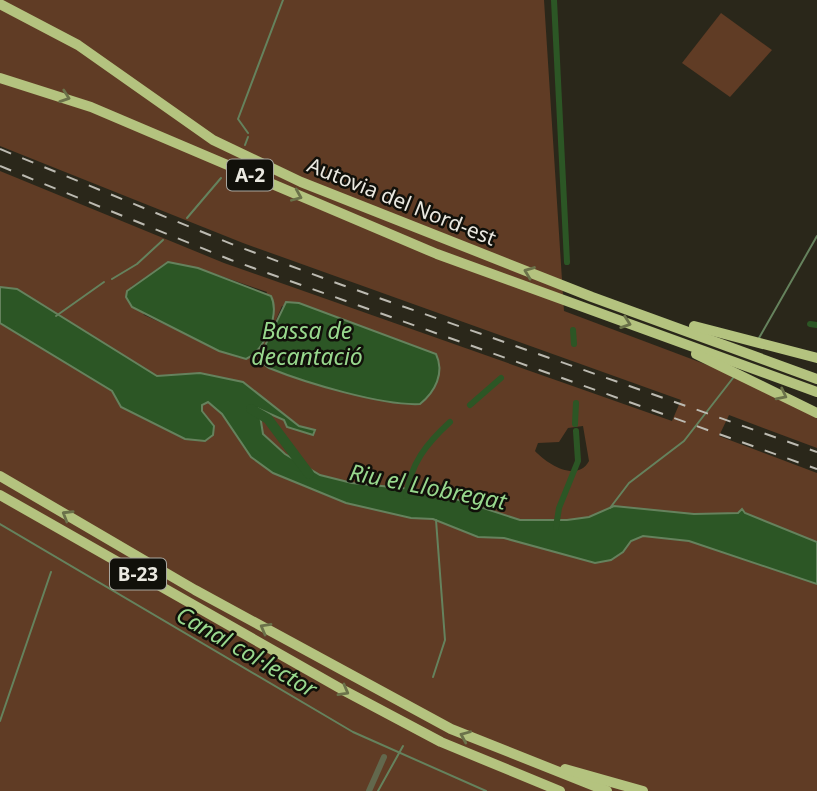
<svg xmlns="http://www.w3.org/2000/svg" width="817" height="791" font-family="'Noto Sans',sans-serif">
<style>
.green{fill:#603c25;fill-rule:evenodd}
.water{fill:#2c5625;stroke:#65825d;stroke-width:2}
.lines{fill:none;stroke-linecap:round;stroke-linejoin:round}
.stream{stroke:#65825d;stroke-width:2}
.canal{stroke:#2c5625;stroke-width:6}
.river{stroke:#2c5625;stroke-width:10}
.minor{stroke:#62684d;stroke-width:6}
.motorway{stroke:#b4c37f;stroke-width:10}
.rail{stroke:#bcbab1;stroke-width:2;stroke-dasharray:12 12;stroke-linecap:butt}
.oneway{stroke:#6b724a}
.labels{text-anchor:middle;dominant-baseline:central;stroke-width:5;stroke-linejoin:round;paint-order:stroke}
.shield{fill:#11100a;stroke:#a9a7a0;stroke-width:2}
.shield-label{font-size:19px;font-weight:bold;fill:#eae8e0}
.street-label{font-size:21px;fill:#eae8e0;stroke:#11100a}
.water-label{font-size:23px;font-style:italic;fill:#98d88d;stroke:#11100a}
</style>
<rect width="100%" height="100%" fill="#2a271a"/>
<!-- green -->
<g class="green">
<path d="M 0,0 L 544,0 L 564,311 L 718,369 L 817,416 L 817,448 L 729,415 L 719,436 L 817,473 L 817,542 L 745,513 L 694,514 L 614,506 L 589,517 L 567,520 L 520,520 L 432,491 L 352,483 L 320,475 L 285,454 L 263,434 L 259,408 L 284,420 L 287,427 L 314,430 L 299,426 L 243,382 L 200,373 L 157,376 L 17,289 L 0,287 L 0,171 L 224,263 L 672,421 L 681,400 L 243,243 L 0,146 ZM 167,262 L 198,268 L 267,292 L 239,358 L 144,315 L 131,287 ZM 282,306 L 363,327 L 436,354 C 437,369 440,380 431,393 L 353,393 L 269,368 L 262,363 L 262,352 ZM 583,426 L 589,461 C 577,483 547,464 535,451 L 538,443 L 559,442 L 568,428 Z"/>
<path d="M 721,13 L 772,50 L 730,97 L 682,63 Z"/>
<path d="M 0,323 L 112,391 L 121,407 L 185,439 L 214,426 L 202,411 L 202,405 L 208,401 L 222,414 L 251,457 L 273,473 L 346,503 L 411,518 L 433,519 L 478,537 L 504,538 L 595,563 L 623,552 L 631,541 L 643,536 L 689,541 L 817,584 L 817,791 L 0,791 Z"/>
</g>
<!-- water -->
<g class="water">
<path d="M 168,262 L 198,268 L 271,296 C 280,314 265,350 246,359 L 219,351 L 132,307 L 126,297 L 127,291 Z"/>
<path d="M 0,287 L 17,289 L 157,376 L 200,373 L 243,382 L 299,426 L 315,430 L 313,435 L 287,427 L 284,420 L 259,409 L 263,434 L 285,454 L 320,475 L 352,483 L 431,491 L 520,520 L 567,520 L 589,517 L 614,506 L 694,514 L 738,513 L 742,509 L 745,513 L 817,542 L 817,584 L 689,541 L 643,536 L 631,541 L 623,552 L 611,560 L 595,563 L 504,538 L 478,537 L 433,519 L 411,518 L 346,503 L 273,473 L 251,457 L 222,414 L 208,402 L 202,405 L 202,411 L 214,426 L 213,435 L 205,441 L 185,439 L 121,407 L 112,391 L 0,323 Z"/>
<path d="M 286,302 L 299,303 L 436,354 C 445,373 435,392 420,404 C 383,406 306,383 269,368 L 262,363 L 262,352 Z"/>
</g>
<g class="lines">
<!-- stream -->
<g class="stream">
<path d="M 248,133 L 238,119 L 283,0"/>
<path d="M 245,145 L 248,137"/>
<path d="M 187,218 L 221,178"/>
<path d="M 112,279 L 137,264 L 163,240"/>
<path d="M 56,316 L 104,282"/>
<path d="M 759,338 L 817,236"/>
<path d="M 610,508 L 629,483 L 684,441 L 733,378"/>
<path d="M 0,524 L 353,732 L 486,791"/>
<path d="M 433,677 L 445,640 L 436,520"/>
<path d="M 0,721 L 51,572"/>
<path d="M 378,791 L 403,746"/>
</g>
<!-- canal -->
<g class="canal">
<path d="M 554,0 L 567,262"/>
<path d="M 810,324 L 817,325"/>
<path d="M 573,330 L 574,344"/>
<path d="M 470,405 L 501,378"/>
<path d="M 575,424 L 576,403"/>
<path d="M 406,496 C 411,463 426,444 450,422"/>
<path d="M 556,527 L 559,508 L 578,461 L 576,431"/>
</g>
<!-- river -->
<path class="river" d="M 251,409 L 268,419 L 309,474"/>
<!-- minor -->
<path class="minor" d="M 369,791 L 384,757"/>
<!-- motorway -->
<g class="motorway">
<path d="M 0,4 L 78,45 L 213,140 L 301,182 L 592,297 L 817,379"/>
<path d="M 0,78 L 91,107 L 437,254 L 817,392"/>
<path d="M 694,326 L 817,358"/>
<path d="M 696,354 L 817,413"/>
<path d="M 0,476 L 195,590 L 451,729 L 607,791"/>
<path d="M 0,495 L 343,690 L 441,742 L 560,791"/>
<path d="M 565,769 L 643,791"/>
</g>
<!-- rail -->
<g class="rail">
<path d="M 0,149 L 234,245 L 342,285 L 817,452"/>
<path d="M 0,166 L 231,260 L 817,469"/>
</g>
</g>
<!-- one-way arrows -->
<defs><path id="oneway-chevron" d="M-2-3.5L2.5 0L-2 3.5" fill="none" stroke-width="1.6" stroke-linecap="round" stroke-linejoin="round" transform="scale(1.75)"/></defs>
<g class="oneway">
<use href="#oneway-chevron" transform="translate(65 97) rotate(19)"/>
<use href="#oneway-chevron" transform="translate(297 196) rotate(23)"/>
<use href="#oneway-chevron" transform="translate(529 272) rotate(-159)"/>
<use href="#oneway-chevron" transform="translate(626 323) rotate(19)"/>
<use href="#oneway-chevron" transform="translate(782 395) rotate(27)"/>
<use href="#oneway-chevron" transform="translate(67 515) rotate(-149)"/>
<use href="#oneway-chevron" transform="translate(265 628) rotate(-151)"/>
<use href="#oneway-chevron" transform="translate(344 691) rotate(29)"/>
<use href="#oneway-chevron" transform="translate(465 736) rotate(-157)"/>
</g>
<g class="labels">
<!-- shield labels -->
<g class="shield">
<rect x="227" y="159.5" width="46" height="31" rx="5"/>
<rect x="110" y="558.5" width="56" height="31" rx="5"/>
</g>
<g class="shield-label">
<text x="250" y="175">A-2</text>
<text x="138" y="574">B-23</text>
</g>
<!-- street labels -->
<g class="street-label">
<text transform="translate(402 201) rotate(22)">Autovia del Nord-est</text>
</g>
<!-- water labels -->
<g class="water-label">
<text x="307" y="330">Bassa de<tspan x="307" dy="26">decantació</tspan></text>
<text transform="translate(428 486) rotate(11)">Riu el Llobregat</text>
<text transform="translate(247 651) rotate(30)">Canal col·lector</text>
</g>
</g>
</svg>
